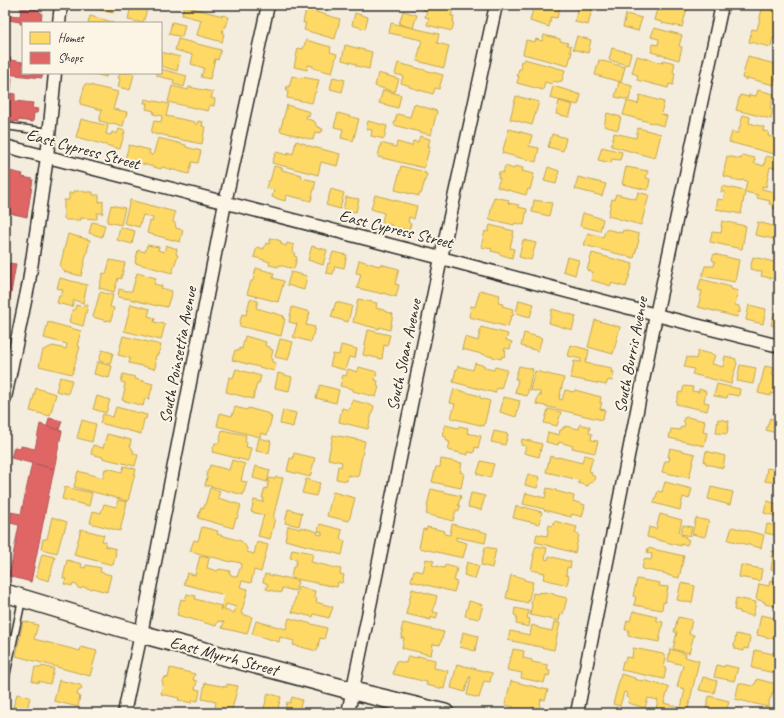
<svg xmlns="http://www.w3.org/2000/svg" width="784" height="718" font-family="Caveat,sans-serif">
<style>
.homes{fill:#ffd966;stroke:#bfa554;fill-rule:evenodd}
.shops{fill:#e06666;stroke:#aa5454}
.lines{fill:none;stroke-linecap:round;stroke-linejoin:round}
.lane-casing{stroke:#2b2b2b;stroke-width:9}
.street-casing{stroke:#2b2b2b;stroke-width:15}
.secondary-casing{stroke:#2b2b2b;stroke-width:20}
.lane{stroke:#fcf5e5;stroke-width:6}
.street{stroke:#fcf5e5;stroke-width:12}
.secondary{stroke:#fcf5e5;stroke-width:17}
.labels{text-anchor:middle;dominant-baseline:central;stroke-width:4;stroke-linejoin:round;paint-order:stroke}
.street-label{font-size:17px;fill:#2b2b2b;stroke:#fcf5e5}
</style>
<rect width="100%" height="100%" fill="#f4edde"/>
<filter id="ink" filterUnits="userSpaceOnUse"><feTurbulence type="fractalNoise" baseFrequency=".025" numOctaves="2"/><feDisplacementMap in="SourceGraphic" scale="8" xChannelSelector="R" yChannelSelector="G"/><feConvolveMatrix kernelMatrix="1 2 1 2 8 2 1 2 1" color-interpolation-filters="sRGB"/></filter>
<g filter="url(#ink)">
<!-- homes -->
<g class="homes">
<path d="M 88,5 L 118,5 L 117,9 L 115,8 L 113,13 L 88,7 Z"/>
<path d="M 131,5 L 147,9 L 143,23 L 128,20 Z"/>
<path d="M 425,5 L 454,6 L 451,16 L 454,16 L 453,21 L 454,21 L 452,31 L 427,25 L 429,18 L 425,17 L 427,11 L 423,10 Z"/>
<path d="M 534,5 L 556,5 L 560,6 L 557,18 L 551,17 L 549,27 L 530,21 Z"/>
<path d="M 578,5 L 593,6 L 588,25 L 575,22 Z"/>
<path d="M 658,5 L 688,5 L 682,27 L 662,23 L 662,22 L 654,20 Z"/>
<path d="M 763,5 L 779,5 L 779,20 L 775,39 L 773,38 L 771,47 L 749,42 L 752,29 L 757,30 Z"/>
<path d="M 184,6 L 223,16 L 223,15 L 229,17 L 226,27 L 224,27 L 222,33 L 224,34 L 222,42 L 197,35 L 201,20 L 182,15 Z"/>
<path d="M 306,9 L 340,19 L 335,39 L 304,30 L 306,23 L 303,23 Z"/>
<path d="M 403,11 L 417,15 L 413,28 L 399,24 Z"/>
<path d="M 355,13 L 368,17 L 365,29 L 352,25 Z"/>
<path d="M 626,14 L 642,18 L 638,31 L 623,27 Z"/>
<path d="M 90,16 L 113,22 L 113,23 L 88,23 Z"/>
<path d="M 172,22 L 185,25 L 182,37 L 169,34 Z"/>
<path d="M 391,23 L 439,34 L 437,43 L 449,46 L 444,68 L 417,61 L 422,40 L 389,33 Z"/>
<path d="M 654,28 L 682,35 L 679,46 L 682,47 L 679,60 L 651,52 L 653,44 L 658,45 L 659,39 L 651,37 Z"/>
<path d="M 544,35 L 560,39 L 560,41 L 568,43 L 567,45 L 571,46 L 570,52 L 572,52 L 568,66 L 523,54 L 526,40 L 535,42 L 536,39 L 542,41 Z"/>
<path d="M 577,36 L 591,40 L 588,53 L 573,49 Z"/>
<path d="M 178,39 L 221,50 L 218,60 L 215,59 L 210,79 L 201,77 L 204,68 L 191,64 L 193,55 L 175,50 Z"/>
<path d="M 306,40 L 331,47 L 330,52 L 337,54 L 332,73 L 313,68 L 313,66 L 308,65 L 307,70 L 294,67 L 298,48 L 303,49 Z"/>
<path d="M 345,45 L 372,52 L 369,69 L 356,66 L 356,64 L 342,60 Z"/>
<path d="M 612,48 L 631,53 L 628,65 L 609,60 Z"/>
<path d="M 161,52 L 180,57 L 177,71 L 161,66 Z"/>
<path d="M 637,56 L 663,63 L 663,60 L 675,63 L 673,72 L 675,73 L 673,85 L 669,84 L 668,88 L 637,80 L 638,75 L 632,73 Z"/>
<path d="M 748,56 L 752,57 L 752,58 L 779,65 L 774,85 L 747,78 L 747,80 L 742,78 Z"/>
<path d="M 524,59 L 565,70 L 562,81 L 557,82 L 553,81 L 552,84 L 545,82 L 543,90 L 517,83 L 519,76 L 517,76 L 519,69 L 521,69 L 522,67 L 520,66 L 521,61 L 523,62 Z"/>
<path d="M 599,60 L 625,67 L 621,82 L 595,75 Z"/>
<path d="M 398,63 L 443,75 L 439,89 L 435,88 L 433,94 L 409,87 L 410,86 L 401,83 L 403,76 L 395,74 Z"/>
<path d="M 161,69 L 187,76 L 184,87 L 173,84 L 174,80 L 157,76 L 157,73 L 161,73 Z"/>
<path d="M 91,73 L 107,73 L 106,77 Z"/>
<path d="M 120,73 L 131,73 L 134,74 L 130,90 L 118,87 L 120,79 L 118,78 Z"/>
<path d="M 378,73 L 399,79 L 395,92 L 375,86 Z"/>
<path d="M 292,76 L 301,78 L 301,77 L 319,80 L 316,92 L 315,92 L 312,103 L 287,98 L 288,91 L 286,91 L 287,86 L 289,87 Z"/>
<path d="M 333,77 L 345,80 L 342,92 L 330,89 Z"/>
<path d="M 619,82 L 632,86 L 629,100 L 615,97 Z"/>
<path d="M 85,84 L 118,92 L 113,109 L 127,112 L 123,126 L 113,123 L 112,124 L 99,121 L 102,110 L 80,104 Z"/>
<path d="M 172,86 L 188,90 L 189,87 L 213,92 L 211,98 L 215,99 L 214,106 L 210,105 L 208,111 L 168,102 Z"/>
<path d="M 553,86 L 573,92 L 572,92 L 581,95 L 578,105 L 550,98 Z"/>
<path d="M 383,90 L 401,95 L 398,108 L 379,103 Z"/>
<path d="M 758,90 L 774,94 L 770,109 L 773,109 L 771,119 L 736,110 L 740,95 L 749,97 L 749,95 L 756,96 Z"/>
<path d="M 640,95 L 664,102 L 661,114 L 667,116 L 664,126 L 623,115 L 627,101 L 638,104 Z"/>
<path d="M 516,96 L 539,102 L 532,125 L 510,119 Z"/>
<path d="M 145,99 L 169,104 L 166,116 L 195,122 L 195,124 L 197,125 L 198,121 L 203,122 L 202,126 L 205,127 L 202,144 L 168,137 L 168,136 L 158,134 L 158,135 L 151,133 L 154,121 L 161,122 L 162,116 L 153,114 L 154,111 L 146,109 L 147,103 L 144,103 Z"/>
<path d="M 559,101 L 573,105 L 569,117 L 556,114 Z"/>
<path d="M 414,104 L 437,111 L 431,135 L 394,125 L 397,114 L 410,117 Z"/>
<path d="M 287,105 L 310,112 L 309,116 L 307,115 L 306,118 L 315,122 L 316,126 L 321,128 L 321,129 L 323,129 L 322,132 L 320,132 L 320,133 L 315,132 L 313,140 L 280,131 Z"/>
<path d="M 338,113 L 359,119 L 353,141 L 341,138 L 343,129 L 334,127 Z"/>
<path d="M 607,113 L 621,117 L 618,130 L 604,126 Z"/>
<path d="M 743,115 L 750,117 L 749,123 L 764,127 L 763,131 L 769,132 L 768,136 L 778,139 L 779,133 L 779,151 L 778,155 L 729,142 L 732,132 L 738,133 Z"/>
<path d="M 81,119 L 108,126 L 106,134 L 111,135 L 112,132 L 117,134 L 119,129 L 125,131 L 120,149 L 76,137 Z"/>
<path d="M 368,121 L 387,126 L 384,139 L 371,136 L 372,130 L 366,129 Z"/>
<path d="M 638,128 L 661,134 L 655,158 L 611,146 L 614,133 L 636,138 Z"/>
<path d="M 509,129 L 532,135 L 529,146 L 539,148 L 536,162 L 502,153 Z"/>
<path d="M 552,134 L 566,138 L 563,151 L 548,147 Z"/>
<path d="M 420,136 L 430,139 L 428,146 L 430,146 L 424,168 L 378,157 L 381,143 L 396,147 L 397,142 L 412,146 L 413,141 L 418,142 Z"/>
<path d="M 158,138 L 186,145 L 186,147 L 201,151 L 198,163 L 192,162 L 189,174 L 162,167 L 161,169 L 125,159 L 129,145 L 150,150 L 149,154 L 153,155 Z"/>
<path d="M 296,141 L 306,144 L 306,145 L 340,154 L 337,166 L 321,162 L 318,175 L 272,163 L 276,152 L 288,155 L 288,152 L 293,154 Z"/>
<path d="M 602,147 L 622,152 L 620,160 L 612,159 L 611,163 L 598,160 Z"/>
<path d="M 742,155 L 755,158 L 754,163 L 764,166 L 766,156 L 779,159 L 779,167 L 777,166 L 776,168 L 770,167 L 766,187 L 762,186 L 762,189 L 779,193 L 779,210 L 773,208 L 774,205 L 769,204 L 770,201 L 757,198 L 758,195 L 745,192 L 741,214 L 716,209 L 718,199 L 723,200 L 725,192 L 721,192 L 722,186 L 745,191 L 747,181 L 742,180 L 742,181 L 732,179 L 732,178 L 723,176 L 727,156 L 741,159 Z"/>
<path d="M 274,166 L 282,168 L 282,170 L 302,175 L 301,178 L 316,181 L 311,201 L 286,195 L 285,201 L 272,197 L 274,190 L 266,188 L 268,181 L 270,181 Z"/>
<path d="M 401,166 L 425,172 L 424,173 L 427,174 L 421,194 L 419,194 L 419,196 L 395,190 Z"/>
<path d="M 505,166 L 514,169 L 515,166 L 523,168 L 522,171 L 534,174 L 530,190 L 528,189 L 526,195 L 497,187 L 500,178 L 498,178 L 499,172 L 503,173 Z"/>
<path d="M 548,167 L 559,171 L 556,184 L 544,181 Z"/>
<path d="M 626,167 L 648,171 L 646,178 L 650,179 L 648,190 L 622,184 Z"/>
<path d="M 578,177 L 606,184 L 602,196 L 575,189 Z"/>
<path d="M 331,189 L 344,193 L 340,209 L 326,205 Z"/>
<path d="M 74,191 L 84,191 L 84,192 L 93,192 L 93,195 L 99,195 L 99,202 L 103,201 L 103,213 L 97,213 L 97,219 L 81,218 L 81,220 L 66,220 L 64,218 L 64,200 L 69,200 L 69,193 L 74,193 Z"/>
<path d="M 638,192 L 649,195 L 641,225 L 608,216 L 612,199 L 614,200 L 616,194 L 636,199 Z"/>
<path d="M 375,195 L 417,206 L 414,219 L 409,217 L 408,222 L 411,224 L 409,229 L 408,230 L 397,227 L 397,230 L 391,228 L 392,225 L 382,222 L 384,213 L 371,209 Z"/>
<path d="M 346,197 L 359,199 L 356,212 L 343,209 Z"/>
<path d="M 494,197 L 509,200 L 508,203 L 519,205 L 518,207 L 527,209 L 524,225 L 515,223 L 514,225 L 489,219 Z"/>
<path d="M 130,200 L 175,212 L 173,222 L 175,223 L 176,228 L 183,230 L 180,242 L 147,233 L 150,221 L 152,222 L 153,218 L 143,215 L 139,227 L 124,223 Z"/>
<path d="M 534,200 L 552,203 L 549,216 L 532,212 Z"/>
<path d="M 111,205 L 125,208 L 121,225 L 107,222 Z"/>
<path d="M 583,213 L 603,219 L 600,231 L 580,226 Z"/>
<path d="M 722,221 L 746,226 L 742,249 L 710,242 L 712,232 L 721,233 L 722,227 L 721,227 Z"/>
<path d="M 92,222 L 105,225 L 102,237 L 89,233 Z"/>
<path d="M 758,222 L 777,227 L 777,228 L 779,229 L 779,240 L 755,235 Z"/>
<path d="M 490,225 L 514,231 L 510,248 L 514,249 L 512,258 L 499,254 L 499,253 L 491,251 L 492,249 L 481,247 L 485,231 L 488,232 Z"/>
<path d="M 120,227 L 135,231 L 132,244 L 117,240 Z"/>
<path d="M 606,229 L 622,233 L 623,230 L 639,234 L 638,239 L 639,240 L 634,258 L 584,245 L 588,233 L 603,237 Z"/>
<path d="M 68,234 L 90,240 L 81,276 L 65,272 L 60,266 Z"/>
<path d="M 271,238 L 281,241 L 281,244 L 286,246 L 287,243 L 294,245 L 293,252 L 295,253 L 294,256 L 297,257 L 294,269 L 279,265 L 278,267 L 269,265 L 270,262 L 254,257 L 257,247 L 264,249 L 266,243 L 269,244 Z"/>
<path d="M 523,240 L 536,243 L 531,260 L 519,257 Z"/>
<path d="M 147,245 L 159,247 L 158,250 L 164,252 L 166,245 L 177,249 L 176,254 L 178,255 L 172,273 L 135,263 L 138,250 L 145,252 Z"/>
<path d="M 312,246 L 327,250 L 323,265 L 308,260 Z"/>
<path d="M 333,252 L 347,255 L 344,268 L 335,266 L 333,274 L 326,273 L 328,263 L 329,264 Z"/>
<path d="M 592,253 L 633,264 L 626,287 L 611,283 L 611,286 L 591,280 L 593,272 L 587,270 Z"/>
<path d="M 714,254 L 739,260 L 735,282 L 702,276 L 705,266 L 714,266 L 715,261 L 713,261 L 712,259 L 713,256 Z"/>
<path d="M 567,257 L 579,260 L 575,275 L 563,271 Z"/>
<path d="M 753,257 L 779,263 L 779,280 L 761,276 L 762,272 L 750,269 Z"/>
<path d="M 110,260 L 125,263 L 121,279 L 118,278 L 114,292 L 99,288 L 103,273 L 106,274 Z"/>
<path d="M 359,260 L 379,266 L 380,264 L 399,269 L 395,284 L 399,285 L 396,297 L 383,293 L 383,294 L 357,288 L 361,274 L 356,273 Z"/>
<path d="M 256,268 L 274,273 L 273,278 L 284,281 L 278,302 L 247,294 L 251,281 L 253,281 Z"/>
<path d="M 291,272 L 307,276 L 304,290 L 287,285 Z"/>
<path d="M 137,273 L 156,278 L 154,284 L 162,286 L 161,288 L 172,291 L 167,307 L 157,305 L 157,306 L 130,299 L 118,297 L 119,289 L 127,291 L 132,291 Z"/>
<path d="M 60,278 L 87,285 L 83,303 L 74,300 L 72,307 L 57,303 L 59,296 L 61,296 L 63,290 L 57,288 Z"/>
<path d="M 701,279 L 731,287 L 731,289 L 738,291 L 735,305 L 739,306 L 739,309 L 740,309 L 740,313 L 738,312 L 737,317 L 698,307 L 702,291 L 698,290 Z"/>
<path d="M 480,290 L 500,295 L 498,303 L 503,304 L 502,306 L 513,309 L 512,313 L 514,313 L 513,316 L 511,316 L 508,327 L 469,317 L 471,306 L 475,307 Z"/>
<path d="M 100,292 L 113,295 L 110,307 L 114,308 L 111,321 L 107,320 L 107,321 L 93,317 Z"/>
<path d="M 250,299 L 258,301 L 256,308 L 284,316 L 283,319 L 285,319 L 281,336 L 239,326 L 242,314 L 246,315 Z"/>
<path d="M 358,299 L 377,303 L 376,308 L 384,310 L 384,311 L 393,314 L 390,330 L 379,327 L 379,329 L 353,322 Z"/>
<path d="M 519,300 L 534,304 L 530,317 L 516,313 Z"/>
<path d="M 778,300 L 779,300 L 779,327 L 771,325 Z"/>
<path d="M 336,302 L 352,306 L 348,322 L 331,317 Z"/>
<path d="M 84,304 L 88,305 L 83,326 L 69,322 L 72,310 L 75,310 L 76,305 L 83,307 Z"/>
<path d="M 131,304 L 150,309 L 148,316 L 155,318 L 154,322 L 165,324 L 161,340 L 124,331 Z"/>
<path d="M 749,305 L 766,309 L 763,324 L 746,320 Z"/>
<path d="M 292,307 L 310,312 L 306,325 L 315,327 L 311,342 L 293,337 L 297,324 L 289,322 Z"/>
<path d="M 552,309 L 576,316 L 572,330 L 549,323 Z"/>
<path d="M 595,320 L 620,327 L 613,354 L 588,347 Z"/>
<path d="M 48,322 L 81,331 L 77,346 L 80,347 L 72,374 L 39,366 L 43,350 L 53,346 L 66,349 L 67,344 L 44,338 Z"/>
<path d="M 481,327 L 508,334 L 506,340 L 512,342 L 510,349 L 505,348 L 504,350 L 506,351 L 504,357 L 502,356 L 501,359 L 462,349 L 465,337 L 478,341 Z"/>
<path d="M 368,330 L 390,335 L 387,346 L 384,345 L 382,359 L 363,355 Z"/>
<path d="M 524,333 L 542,338 L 538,351 L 521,346 Z"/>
<path d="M 123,336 L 161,345 L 158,355 L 156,355 L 155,361 L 156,362 L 155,369 L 129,363 L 130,358 L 118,355 Z"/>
<path d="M 245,336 L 266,342 L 265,346 L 270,347 L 270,349 L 273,350 L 271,359 L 272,359 L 272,362 L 276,363 L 274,371 L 232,360 L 235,350 L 239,351 L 239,348 L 242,349 Z"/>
<path d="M 280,339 L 293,342 L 288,360 L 275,357 Z"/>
<path d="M 341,345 L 357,349 L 355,358 L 349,357 L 345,370 L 330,366 L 333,354 L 339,355 Z"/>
<path d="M 571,345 L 589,350 L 587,360 L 586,360 L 585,363 L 612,368 L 611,372 L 614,372 L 612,381 L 608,380 L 606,385 L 571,378 L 574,361 L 581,362 L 581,359 L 568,356 Z"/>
<path d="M 102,350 L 113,353 L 110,364 L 99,361 Z"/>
<path d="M 698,351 L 715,355 L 712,364 L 723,367 L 725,356 L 736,359 L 736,362 L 737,363 L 731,384 L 692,374 L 694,369 L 684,367 L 687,357 L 696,359 Z"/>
<path d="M 97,362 L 112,366 L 109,378 L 94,374 Z"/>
<path d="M 475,363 L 485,366 L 484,368 L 494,370 L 495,367 L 507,370 L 501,389 L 497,388 L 495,393 L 453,382 L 456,369 L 457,370 L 458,366 L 473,370 Z"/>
<path d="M 740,365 L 756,368 L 753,384 L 737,381 Z"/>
<path d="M 519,366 L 533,369 L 527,396 L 515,393 L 518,379 L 515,379 Z"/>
<path d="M 765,366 L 774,368 L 772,375 L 779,376 L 779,375 L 779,395 L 771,393 L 771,396 L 758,393 Z"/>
<path d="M 359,367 L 377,372 L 375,380 L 378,381 L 377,386 L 379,387 L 376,397 L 353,391 L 353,389 L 340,386 L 343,375 L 346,376 L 348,369 L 357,372 Z"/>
<path d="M 236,369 L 261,376 L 259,383 L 257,383 L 253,399 L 226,392 L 229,377 L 233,378 Z"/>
<path d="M 535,371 L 564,378 L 559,399 L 562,400 L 565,390 L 574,392 L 575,390 L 601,397 L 600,403 L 602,403 L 600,409 L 605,410 L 602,420 L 536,404 L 538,396 L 541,396 L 542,395 L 540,395 L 540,392 L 530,390 Z"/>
<path d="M 278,373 L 292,377 L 289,391 L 275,388 Z"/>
<path d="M 123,374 L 135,377 L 135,379 L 153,384 L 149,399 L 145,398 L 143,406 L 122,400 L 125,390 L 124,389 L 125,383 L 121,382 Z"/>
<path d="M 60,377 L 72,380 L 68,394 L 56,391 Z"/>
<path d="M 717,384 L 740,389 L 739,396 L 728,394 L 727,398 L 714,396 Z"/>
<path d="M 320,385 L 339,390 L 336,403 L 316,398 Z"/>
<path d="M 684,386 L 693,387 L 692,391 L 699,392 L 699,389 L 706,391 L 704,402 L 709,403 L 707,411 L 676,404 L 679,392 L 682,393 Z"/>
<path d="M 36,388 L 56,394 L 50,416 L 30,411 Z"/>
<path d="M 454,389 L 480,396 L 480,398 L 490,401 L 484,426 L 451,418 L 455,404 L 450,403 Z"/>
<path d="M 97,396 L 110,400 L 106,413 L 93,409 Z"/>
<path d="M 504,397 L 520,401 L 516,417 L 500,412 Z"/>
<path d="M 352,400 L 374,406 L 368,429 L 339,422 L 342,408 L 349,410 Z"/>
<path d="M 777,400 L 779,401 L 779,417 L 773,415 Z"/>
<path d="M 116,407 L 147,415 L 146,419 L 144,419 L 141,434 L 100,423 L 103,414 L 113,417 Z"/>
<path d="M 235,407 L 247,410 L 248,408 L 270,414 L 270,416 L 272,417 L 267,435 L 261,433 L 260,437 L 217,426 L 220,413 L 232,416 Z"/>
<path d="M 548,409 L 561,412 L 557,426 L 544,423 Z"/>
<path d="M 283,410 L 296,413 L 293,427 L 280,424 Z"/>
<path d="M 687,417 L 705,421 L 703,432 L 707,433 L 704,446 L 669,438 L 671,429 L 680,430 L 680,428 L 682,427 L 684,427 L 685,423 L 683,421 L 684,418 Z"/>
<path d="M 770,418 L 779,421 L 779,434 L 766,430 Z"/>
<path d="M 718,419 L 729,421 L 727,434 L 716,433 Z"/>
<path d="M 82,420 L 96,424 L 92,442 L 77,438 Z"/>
<path d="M 580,424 L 590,427 L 589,433 L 592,434 L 591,440 L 598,441 L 595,453 L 572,448 L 573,446 L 559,442 L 558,445 L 546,442 L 548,432 L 559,435 L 560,430 L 562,430 L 563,427 L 565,428 L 565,426 L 579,429 Z"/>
<path d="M 445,425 L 458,428 L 459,426 L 468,428 L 467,433 L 481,436 L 478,448 L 475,447 L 474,453 L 468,452 L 468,455 L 448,450 L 450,442 L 448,442 L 446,439 L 446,437 L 443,436 Z"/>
<path d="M 222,430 L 246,435 L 245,442 L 247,443 L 246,447 L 251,448 L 248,461 L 212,452 L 215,443 L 219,443 Z"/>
<path d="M 494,431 L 508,434 L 505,445 L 491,442 Z"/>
<path d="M 107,434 L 131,440 L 130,446 L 132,448 L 132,450 L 134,451 L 133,453 L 138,455 L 135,466 L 102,458 L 103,457 L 91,454 L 93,445 L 103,448 Z"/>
<path d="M 333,435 L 365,441 L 358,477 L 348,475 L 347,481 L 336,479 L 338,466 L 341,467 L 342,462 L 328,459 Z"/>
<path d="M 259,438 L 271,441 L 269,453 L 256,451 Z"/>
<path d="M 522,439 L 542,444 L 539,457 L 524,453 L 526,446 L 521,445 Z"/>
<path d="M 670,448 L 695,454 L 689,478 L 662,472 L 665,461 L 669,461 L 670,457 L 668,457 Z"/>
<path d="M 706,451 L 725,456 L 723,468 L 706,464 L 706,462 L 704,462 Z"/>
<path d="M 294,453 L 315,458 L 310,477 L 287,471 L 290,458 L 293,459 Z"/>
<path d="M 584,455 L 593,457 L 589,471 L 592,472 L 591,474 L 593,475 L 595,477 L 593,482 L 591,483 L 589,483 L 588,486 L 578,483 L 579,480 L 546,472 L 550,456 L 558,458 L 558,457 L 582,463 Z"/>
<path d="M 776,456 L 779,456 L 779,467 L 774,465 Z"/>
<path d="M 441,459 L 462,463 L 460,472 L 464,473 L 461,488 L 432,482 L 436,467 L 440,467 Z"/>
<path d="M 232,460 L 245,464 L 241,481 L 247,482 L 243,495 L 210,486 L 205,486 L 207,477 L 206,476 L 208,469 L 209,469 L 210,465 L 229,470 Z"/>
<path d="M 481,461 L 494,464 L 490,478 L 477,474 Z"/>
<path d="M 124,466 L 136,469 L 128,501 L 74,487 L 78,471 L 103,478 L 105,469 L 107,470 L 107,468 L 122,472 Z"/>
<path d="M 256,466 L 270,470 L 267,482 L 253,478 Z"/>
<path d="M 767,468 L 779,470 L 779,477 L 778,483 L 765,481 Z"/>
<path d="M 528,474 L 540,477 L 537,488 L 525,485 Z"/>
<path d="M 276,477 L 283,478 L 273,518 L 275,518 L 270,539 L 258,536 L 264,515 L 251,512 L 254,500 L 263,502 L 264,498 L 262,498 L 265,488 L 267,489 L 269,478 L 275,479 Z"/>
<path d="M 306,479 L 320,483 L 316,496 L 302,493 Z"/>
<path d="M 665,482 L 692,489 L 689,499 L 683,497 L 680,510 L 654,503 L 658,491 L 662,492 Z"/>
<path d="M 65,487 L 92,493 L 89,506 L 62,499 Z"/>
<path d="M 711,487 L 733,492 L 730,505 L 708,499 Z"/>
<path d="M 210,488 L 220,491 L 218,498 L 241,505 L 237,519 L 236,518 L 233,528 L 198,518 L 201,507 L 204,508 Z"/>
<path d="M 547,488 L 556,490 L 556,491 L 574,496 L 573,501 L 585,505 L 582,517 L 572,514 L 571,517 L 544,510 L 544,509 L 523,504 L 526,493 L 545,498 Z"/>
<path d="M 431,489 L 461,496 L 458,505 L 460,506 L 459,511 L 456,510 L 453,521 L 426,514 L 428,506 L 427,506 Z"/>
<path d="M 333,492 L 355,498 L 349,521 L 327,516 Z"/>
<path d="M 471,493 L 485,496 L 481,510 L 468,507 Z"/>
<path d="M 118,500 L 127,502 L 120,531 L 90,523 L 93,511 L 101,513 L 104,504 L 116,507 Z"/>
<path d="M 767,501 L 778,504 L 776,516 L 764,513 Z"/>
<path d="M 516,506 L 524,508 L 524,507 L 542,512 L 539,524 L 513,518 Z"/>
<path d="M 288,509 L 302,513 L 299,526 L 285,523 Z"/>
<path d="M 660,514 L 682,520 L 679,532 L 681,532 L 683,525 L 692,527 L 690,536 L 681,534 L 681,535 L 686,537 L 686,539 L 689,540 L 687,545 L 681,544 L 681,546 L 647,537 L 649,527 L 656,529 Z"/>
<path d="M 52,517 L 67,522 L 64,532 L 63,532 L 57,553 L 41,549 L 43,539 L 47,539 Z"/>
<path d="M 696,518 L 709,521 L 705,537 L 692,534 Z"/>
<path d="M 554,521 L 577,527 L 575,533 L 579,534 L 575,553 L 535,542 L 537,534 L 547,536 L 549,525 L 553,526 Z"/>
<path d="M 779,522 L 779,536 L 765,533 L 767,524 L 778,526 Z"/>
<path d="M 320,524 L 342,530 L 340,539 L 345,541 L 342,555 L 285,540 L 288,526 L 300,529 L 301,527 L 318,532 L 317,534 L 322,535 L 322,532 L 318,531 Z"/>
<path d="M 452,524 L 487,533 L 485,543 L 456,537 L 456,540 L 467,543 L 463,558 L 419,548 L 423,529 L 426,530 L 427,527 L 445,531 L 444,534 L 450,535 Z"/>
<path d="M 202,527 L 218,531 L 217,534 L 241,541 L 245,545 L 247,549 L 247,552 L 254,554 L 257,542 L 268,545 L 261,572 L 254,570 L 251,583 L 242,581 L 240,587 L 248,589 L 241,614 L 252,617 L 247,634 L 222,628 L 224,622 L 218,621 L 216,626 L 177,615 L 181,599 L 185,600 L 187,594 L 196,596 L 195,599 L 221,606 L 220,610 L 221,610 L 224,595 L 184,584 L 187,573 L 195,575 L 200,556 L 209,558 L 207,568 L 218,571 L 219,569 L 230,571 L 229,573 L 231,574 L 231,575 L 237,577 L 241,566 L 241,563 L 231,561 L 231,562 L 190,551 L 194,540 L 198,541 ZM 226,604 L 236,607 L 234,613 L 224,610 Z"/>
<path d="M 732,527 L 764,535 L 761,548 L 728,540 Z"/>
<path d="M 81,529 L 104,535 L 102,541 L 106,542 L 105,546 L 116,549 L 115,553 L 116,553 L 113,565 L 74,555 Z"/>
<path d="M 536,546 L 547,548 L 545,559 L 548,560 L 549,556 L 571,562 L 570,568 L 567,567 L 566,575 L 569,576 L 567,585 L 543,579 L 545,573 L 531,570 L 534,556 L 533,556 Z"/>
<path d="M 485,547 L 496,549 L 492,568 L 481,565 Z"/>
<path d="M 648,548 L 684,556 L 679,578 L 667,575 L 667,574 L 642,569 L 644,559 L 651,560 L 652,554 L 647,553 Z"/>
<path d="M 292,549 L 313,553 L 311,562 L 341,569 L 340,574 L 344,575 L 342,583 L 338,582 L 337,587 L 291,578 L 293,567 L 295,567 L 297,559 L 290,558 Z"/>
<path d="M 775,549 L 779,550 L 779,571 L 771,569 L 773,557 L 771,557 L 772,551 L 775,552 Z"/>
<path d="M 42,554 L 55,557 L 49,581 L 36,577 Z"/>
<path d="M 426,559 L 434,561 L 432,565 L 444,568 L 445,565 L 457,568 L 454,581 L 457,582 L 454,592 L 411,581 L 414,570 L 423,572 Z"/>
<path d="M 67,560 L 82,564 L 81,567 L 85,568 L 86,565 L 101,568 L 100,572 L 111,575 L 107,592 L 92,588 L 91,589 L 83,587 L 81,589 L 78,588 L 77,585 L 72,584 L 72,586 L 64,584 L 66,579 L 63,578 Z"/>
<path d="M 467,562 L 479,566 L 475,579 L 464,575 Z"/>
<path d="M 741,565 L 762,569 L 760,581 L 739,577 Z"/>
<path d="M 265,574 L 283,578 L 283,577 L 298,581 L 295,591 L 282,588 L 281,593 L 266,589 L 268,584 L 263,582 Z"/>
<path d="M 511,575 L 524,578 L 524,580 L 533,582 L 528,603 L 506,598 Z"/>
<path d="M 637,579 L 660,583 L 659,586 L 668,587 L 665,603 L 663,602 L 662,610 L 634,605 L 636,597 L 633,596 Z"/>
<path d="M 770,580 L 779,582 L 779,607 L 765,604 L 765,602 L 756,599 L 759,584 L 769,586 Z"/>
<path d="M 681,583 L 695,586 L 692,603 L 677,600 Z"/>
<path d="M 298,587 L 315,591 L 314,597 L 317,598 L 316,602 L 333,607 L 329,618 L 314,614 L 313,617 L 292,612 Z"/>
<path d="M 412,589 L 437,596 L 433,612 L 438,613 L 436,619 L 431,617 L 431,620 L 406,614 Z"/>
<path d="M 539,592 L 544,593 L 544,592 L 554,594 L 554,595 L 567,598 L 563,614 L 561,613 L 559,621 L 530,615 L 532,604 L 531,604 L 533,593 L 538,594 Z"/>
<path d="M 736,598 L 756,602 L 753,616 L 740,613 L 740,611 L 734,610 Z"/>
<path d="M 469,601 L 483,605 L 479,619 L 465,616 Z"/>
<path d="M 515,608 L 529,611 L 527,618 L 530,619 L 529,627 L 516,624 L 517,616 L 514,615 Z"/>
<path d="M 633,611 L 657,617 L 657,621 L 663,622 L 659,642 L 628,636 L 629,630 L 625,630 L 627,620 L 630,621 Z"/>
<path d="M 761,615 L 779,619 L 779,640 L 757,635 Z"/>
<path d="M 678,617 L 692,620 L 689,634 L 694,635 L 689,653 L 673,649 L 677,632 L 674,632 Z"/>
<path d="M 289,618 L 327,628 L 324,639 L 320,638 L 317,651 L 293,645 L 294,641 L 280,637 L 279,642 L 252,634 L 256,621 L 286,629 Z"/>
<path d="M 23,621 L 38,625 L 34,639 L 80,651 L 81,647 L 97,651 L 90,676 L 16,656 Z"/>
<path d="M 554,622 L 560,623 L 554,650 L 508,640 L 510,631 L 530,635 L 532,625 L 538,627 L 538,628 L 552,631 Z"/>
<path d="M 403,623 L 444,632 L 440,645 L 433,644 L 431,655 L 402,648 L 404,638 L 401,638 L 403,632 L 401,632 Z"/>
<path d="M 463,632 L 478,636 L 475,651 L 460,647 Z"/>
<path d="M 736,634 L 750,637 L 748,649 L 744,648 L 744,651 L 735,649 L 735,646 L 734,646 Z"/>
<path d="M 633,648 L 663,654 L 666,658 L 664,668 L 666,668 L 664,679 L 621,670 L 623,661 L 625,661 L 626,657 L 632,658 Z"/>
<path d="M 513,649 L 524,651 L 523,658 L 532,660 L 532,662 L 548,665 L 547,670 L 550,671 L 549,676 L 546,675 L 544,683 L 521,678 L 522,673 L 507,670 L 510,657 L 511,658 Z"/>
<path d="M 670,649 L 686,654 L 685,657 L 699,661 L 688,709 L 691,710 L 690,713 L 655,713 L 658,700 L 648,698 L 645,708 L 628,703 L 629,698 L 626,697 L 627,693 L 624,692 L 620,706 L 613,704 L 621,674 L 635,678 L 634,679 L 642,681 L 642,680 L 669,687 L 664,703 L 681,708 L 685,689 L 677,687 L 683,665 L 668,661 Z"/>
<path d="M 755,650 L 773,654 L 773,652 L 779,654 L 779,674 L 752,668 Z"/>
<path d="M 408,656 L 417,658 L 418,656 L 435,660 L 434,668 L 448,671 L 444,689 L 426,685 L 427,682 L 393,674 L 396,661 L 406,663 Z"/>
<path d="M 457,664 L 492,673 L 490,682 L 484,681 L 479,698 L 467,695 L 471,677 L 469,677 L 465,692 L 451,688 Z"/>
<path d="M 717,665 L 724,667 L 725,665 L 738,668 L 734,681 L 714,677 Z"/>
<path d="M 42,666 L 54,669 L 50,684 L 38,681 L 38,683 L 32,681 L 35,667 L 41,668 Z"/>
<path d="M 170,668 L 195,674 L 193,680 L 197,681 L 195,689 L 200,690 L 198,701 L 193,700 L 192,703 L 178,700 L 179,698 L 161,694 L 163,684 L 162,680 L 165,677 L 168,678 Z"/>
<path d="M 703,677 L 717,681 L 714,693 L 699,690 Z"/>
<path d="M 757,679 L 776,684 L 773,694 L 772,694 L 771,698 L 770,698 L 768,707 L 735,699 L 739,683 L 752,686 L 753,685 L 755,684 Z"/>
<path d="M 59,680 L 80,685 L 82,687 L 81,690 L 78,691 L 77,695 L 80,696 L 78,707 L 54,701 Z"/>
<path d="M 511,681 L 548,690 L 545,700 L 541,699 L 539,709 L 532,707 L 532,710 L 529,711 L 517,708 L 516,711 L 513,711 L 514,707 L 505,705 Z"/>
<path d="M 205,683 L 227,687 L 227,684 L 238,686 L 231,713 L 219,713 L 214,712 L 216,702 L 202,699 Z"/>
<path d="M 268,693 L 281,697 L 278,708 L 285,710 L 287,702 L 290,703 L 292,697 L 302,700 L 299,711 L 302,712 L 302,713 L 281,713 L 271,710 L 270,713 L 263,712 Z"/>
<path d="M 17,694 L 30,697 L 27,710 L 13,707 Z"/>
<path d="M 709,696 L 729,701 L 726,713 L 706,709 Z"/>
<path d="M 48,708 L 62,711 L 61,713 L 46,713 Z"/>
<path d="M 612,710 L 626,713 L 626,711 L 630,713 L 612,713 Z"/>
</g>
<!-- shops -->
<g class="shops">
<path d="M 5,8 L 9,8 L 8,15 L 20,16 L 21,8 L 39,10 L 39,12 L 42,13 L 41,23 L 23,23 L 23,24 L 20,24 L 20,22 L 8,20 L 8,22 L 5,22 Z"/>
<path d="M 5,58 L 11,58 L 10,60 L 23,62 L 23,73 L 43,73 L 42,78 L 5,74 Z"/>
<path d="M 5,77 L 12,78 L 11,90 L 5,89 Z"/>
<path d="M 9,93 L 15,94 L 15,101 L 33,103 L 32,108 L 38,109 L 37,113 L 34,113 L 33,122 L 18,120 L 18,122 L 15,121 L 15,122 L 5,121 L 5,98 L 9,98 Z"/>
<path d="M 5,170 L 23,174 L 22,177 L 33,179 L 27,217 L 5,212 Z"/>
<path d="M 8,263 L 16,264 L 10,299 L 5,298 L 5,266 L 8,266 Z"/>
<path d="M 49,418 L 62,421 L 59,430 L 47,427 Z"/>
<path d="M 40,424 L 62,431 L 54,469 L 11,458 L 14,447 L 21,448 L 21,446 L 35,449 Z"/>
<path d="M 32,463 L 54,469 L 31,582 L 9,576 L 19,525 L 5,522 L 5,511 L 21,514 Z"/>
</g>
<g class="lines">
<!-- lane casing -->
<g class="lane-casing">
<g id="lane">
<path d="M 5,126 L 49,132"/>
<path d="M 5,681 L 22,600"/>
</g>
</g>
<!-- street casing -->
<g class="street-casing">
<g id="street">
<path d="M 59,23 L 61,5"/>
<path d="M 5,146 L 441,258 L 656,315 L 779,346"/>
<path d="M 5,398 L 29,282 L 47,157 L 55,73"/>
<path d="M 124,713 L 141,634 L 225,203 L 268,5"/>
<path d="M 348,713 L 441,258 L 496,5"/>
<path d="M 577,713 L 656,315 L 722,5"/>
</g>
</g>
<!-- secondary casing -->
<g class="secondary-casing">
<path id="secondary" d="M 5,593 L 141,634 L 353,691 L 445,713"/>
</g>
<!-- lane -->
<use href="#lane" class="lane"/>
<!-- street -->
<use href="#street" class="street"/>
<!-- secondary -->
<use href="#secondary" class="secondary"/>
</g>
</g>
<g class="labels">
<!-- street labels -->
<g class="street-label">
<text transform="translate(83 149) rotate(15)">East Cypress Street</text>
<text transform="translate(396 229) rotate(14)">East Cypress Street</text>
<text transform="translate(178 355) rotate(-79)">South Poinsettia Avenue</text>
<text transform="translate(404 355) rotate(-78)">South Sloan Avenue</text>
<text transform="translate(631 355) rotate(-79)">South Burris Avenue</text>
<text transform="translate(224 656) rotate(15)">East Myrrh Street</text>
</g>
</g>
<!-- margin -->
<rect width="784" height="718" fill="none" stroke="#fcf5e5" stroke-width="20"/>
<rect x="10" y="10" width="764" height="698" fill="none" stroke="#2b2b2b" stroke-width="1.5" filter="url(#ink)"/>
<!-- legend -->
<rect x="22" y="22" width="140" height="52" fill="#fcf5e5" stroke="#a8a49b"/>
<rect x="30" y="32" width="20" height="12" fill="#ffd966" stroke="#a8a49b"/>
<text x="58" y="42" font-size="12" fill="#2b2b2b">Homes</text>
<rect x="30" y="52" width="20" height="12" fill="#e06666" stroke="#a8a49b"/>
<text x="58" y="62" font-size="12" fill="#2b2b2b">Shops</text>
</svg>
